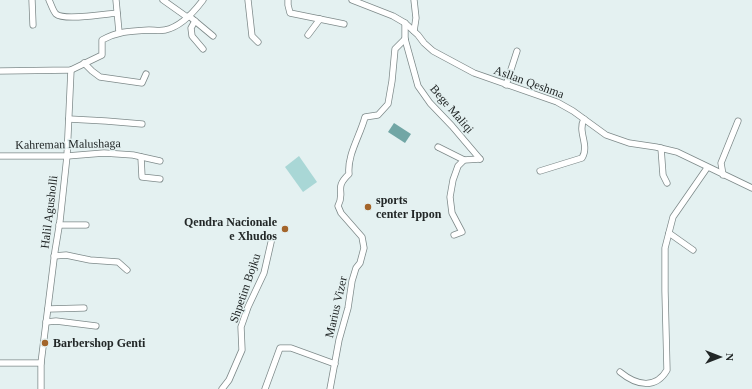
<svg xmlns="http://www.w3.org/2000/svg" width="752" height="389" font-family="'Times New Roman',serif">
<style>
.green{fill:#a9d7d6}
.water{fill:#71a6a5}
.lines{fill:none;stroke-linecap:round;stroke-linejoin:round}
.minor-casing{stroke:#7e8a8a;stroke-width:7}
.minor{stroke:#fff;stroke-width:5.5}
.poi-dot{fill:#a3652b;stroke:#e4f1f1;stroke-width:1.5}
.labels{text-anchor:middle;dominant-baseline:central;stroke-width:3;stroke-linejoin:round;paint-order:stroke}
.street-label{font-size:12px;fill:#222727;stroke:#e4f1f1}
.poi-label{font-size:12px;font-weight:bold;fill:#222727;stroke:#e4f1f1;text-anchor:start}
</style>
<rect width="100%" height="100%" fill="#e4f1f1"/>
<!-- green -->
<path class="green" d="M 299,156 L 317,182 L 303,192 L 285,167 Z"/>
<!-- water -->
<path class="water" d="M 394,123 L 411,134 L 405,143 L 388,132 Z"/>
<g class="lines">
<!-- minor casing -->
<g class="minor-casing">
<g id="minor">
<path d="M 32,0 L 33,25"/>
<path d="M 49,0 C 51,4 53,11 56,14 C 64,21 106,14 117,13"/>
<path d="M 116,0 L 119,32"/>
<path d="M 163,0 L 187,17"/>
<path d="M 248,0 L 252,36 L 258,42"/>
<path d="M 288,0 L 288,5 L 290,13 L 344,24"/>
<path d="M 352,0 L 393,16 L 405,23 L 418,35 L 424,43 L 433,51 L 474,73 L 557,102 L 573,111 L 606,135 L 629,143 L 656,147 L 677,152 L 752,188"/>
<path d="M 189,16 L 213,36"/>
<path d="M 195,21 L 191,28 L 192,36 L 203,49"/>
<path d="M 405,23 L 405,39 L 418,86 L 430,103 L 452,126 L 480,159"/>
<path d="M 414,31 L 416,18 L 414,0"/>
<path d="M 308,35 L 320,19"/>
<path d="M 84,63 L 92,71 L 100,77 L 142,83 L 146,74"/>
<path d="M 0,71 L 71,70 L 102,55 L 102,40 C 119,31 131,31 149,30 C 154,30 160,31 165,30 C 180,27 194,12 203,0"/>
<path d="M 506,85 L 517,51"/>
<path d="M 69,119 L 106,121 L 142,124"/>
<path d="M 438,147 L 464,160"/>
<path d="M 661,148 L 663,175 L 667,183"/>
<path d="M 0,156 L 67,156 L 104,153 L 133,155 L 160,161"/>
<path d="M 141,157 L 142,177 L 160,179"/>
<path d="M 540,171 L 582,158 C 590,145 577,132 584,119"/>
<path d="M 723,175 L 721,163 L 738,121"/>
<path d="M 59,225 L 86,225"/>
<path d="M 669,233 L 693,250"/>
<path d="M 454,235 L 462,232 L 452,213 L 450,197 L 453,180 L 458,166 L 464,160 L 480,159"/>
<path d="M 54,256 L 66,255 L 90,260 L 118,262 L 127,270"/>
<path d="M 48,309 L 84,308"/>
<path d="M 46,322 L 56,321 L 96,326"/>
<path d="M 0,363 L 41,363"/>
<path d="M 620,372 C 637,386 656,389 667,370 L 665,291 L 665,248 L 673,217 L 707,168"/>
<path d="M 41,389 L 41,363 L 55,251 L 60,221 L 67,156 L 71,70"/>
<path d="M 222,389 L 229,380 L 242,350 L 241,327 L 248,307 L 264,273 L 272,238"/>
<path d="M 265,389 L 280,348 L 291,348 L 335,364"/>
<path d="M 330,389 L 339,340 L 348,308 L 352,281 L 356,268 L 360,263 L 364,248 L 362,237 L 341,213 L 338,206 C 346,191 333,189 349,174 C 347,155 360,136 365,117 L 378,115 L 388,104 L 392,81 L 395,49 L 405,39"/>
</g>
</g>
<!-- minor -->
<use href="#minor" class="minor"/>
</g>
<!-- markers -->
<g class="poi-dot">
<circle cx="368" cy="207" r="4"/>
<circle cx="285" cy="229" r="4"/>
<circle cx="45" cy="343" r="4"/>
</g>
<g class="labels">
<!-- street labels -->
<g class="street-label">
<text transform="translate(529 82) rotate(20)">Asllan Qeshma</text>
<text transform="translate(452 109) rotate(49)">Bege Maliqi</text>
<text transform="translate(68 144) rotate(-1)">Kahreman Malushaga</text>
<text transform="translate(49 212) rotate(-83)">Halil Agusholli</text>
<text transform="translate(245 288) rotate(-71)">Shpetim Bojku</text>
<text transform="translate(336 307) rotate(-77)">Marius Vizer</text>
</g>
<!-- poi labels -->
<g class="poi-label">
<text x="376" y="200">sports<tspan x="376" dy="14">center Ippon</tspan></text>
<text x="277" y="222" text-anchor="end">Qendra Nacionale<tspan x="277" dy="14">e Xhudos</tspan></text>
<text x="53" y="343">Barbershop Genti</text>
</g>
</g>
<!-- north arrow -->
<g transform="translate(720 357) rotate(90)" stroke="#e4f1f1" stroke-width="3" paint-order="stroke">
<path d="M0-3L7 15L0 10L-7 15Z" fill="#222727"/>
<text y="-6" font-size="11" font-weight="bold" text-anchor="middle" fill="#222727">N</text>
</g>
</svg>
